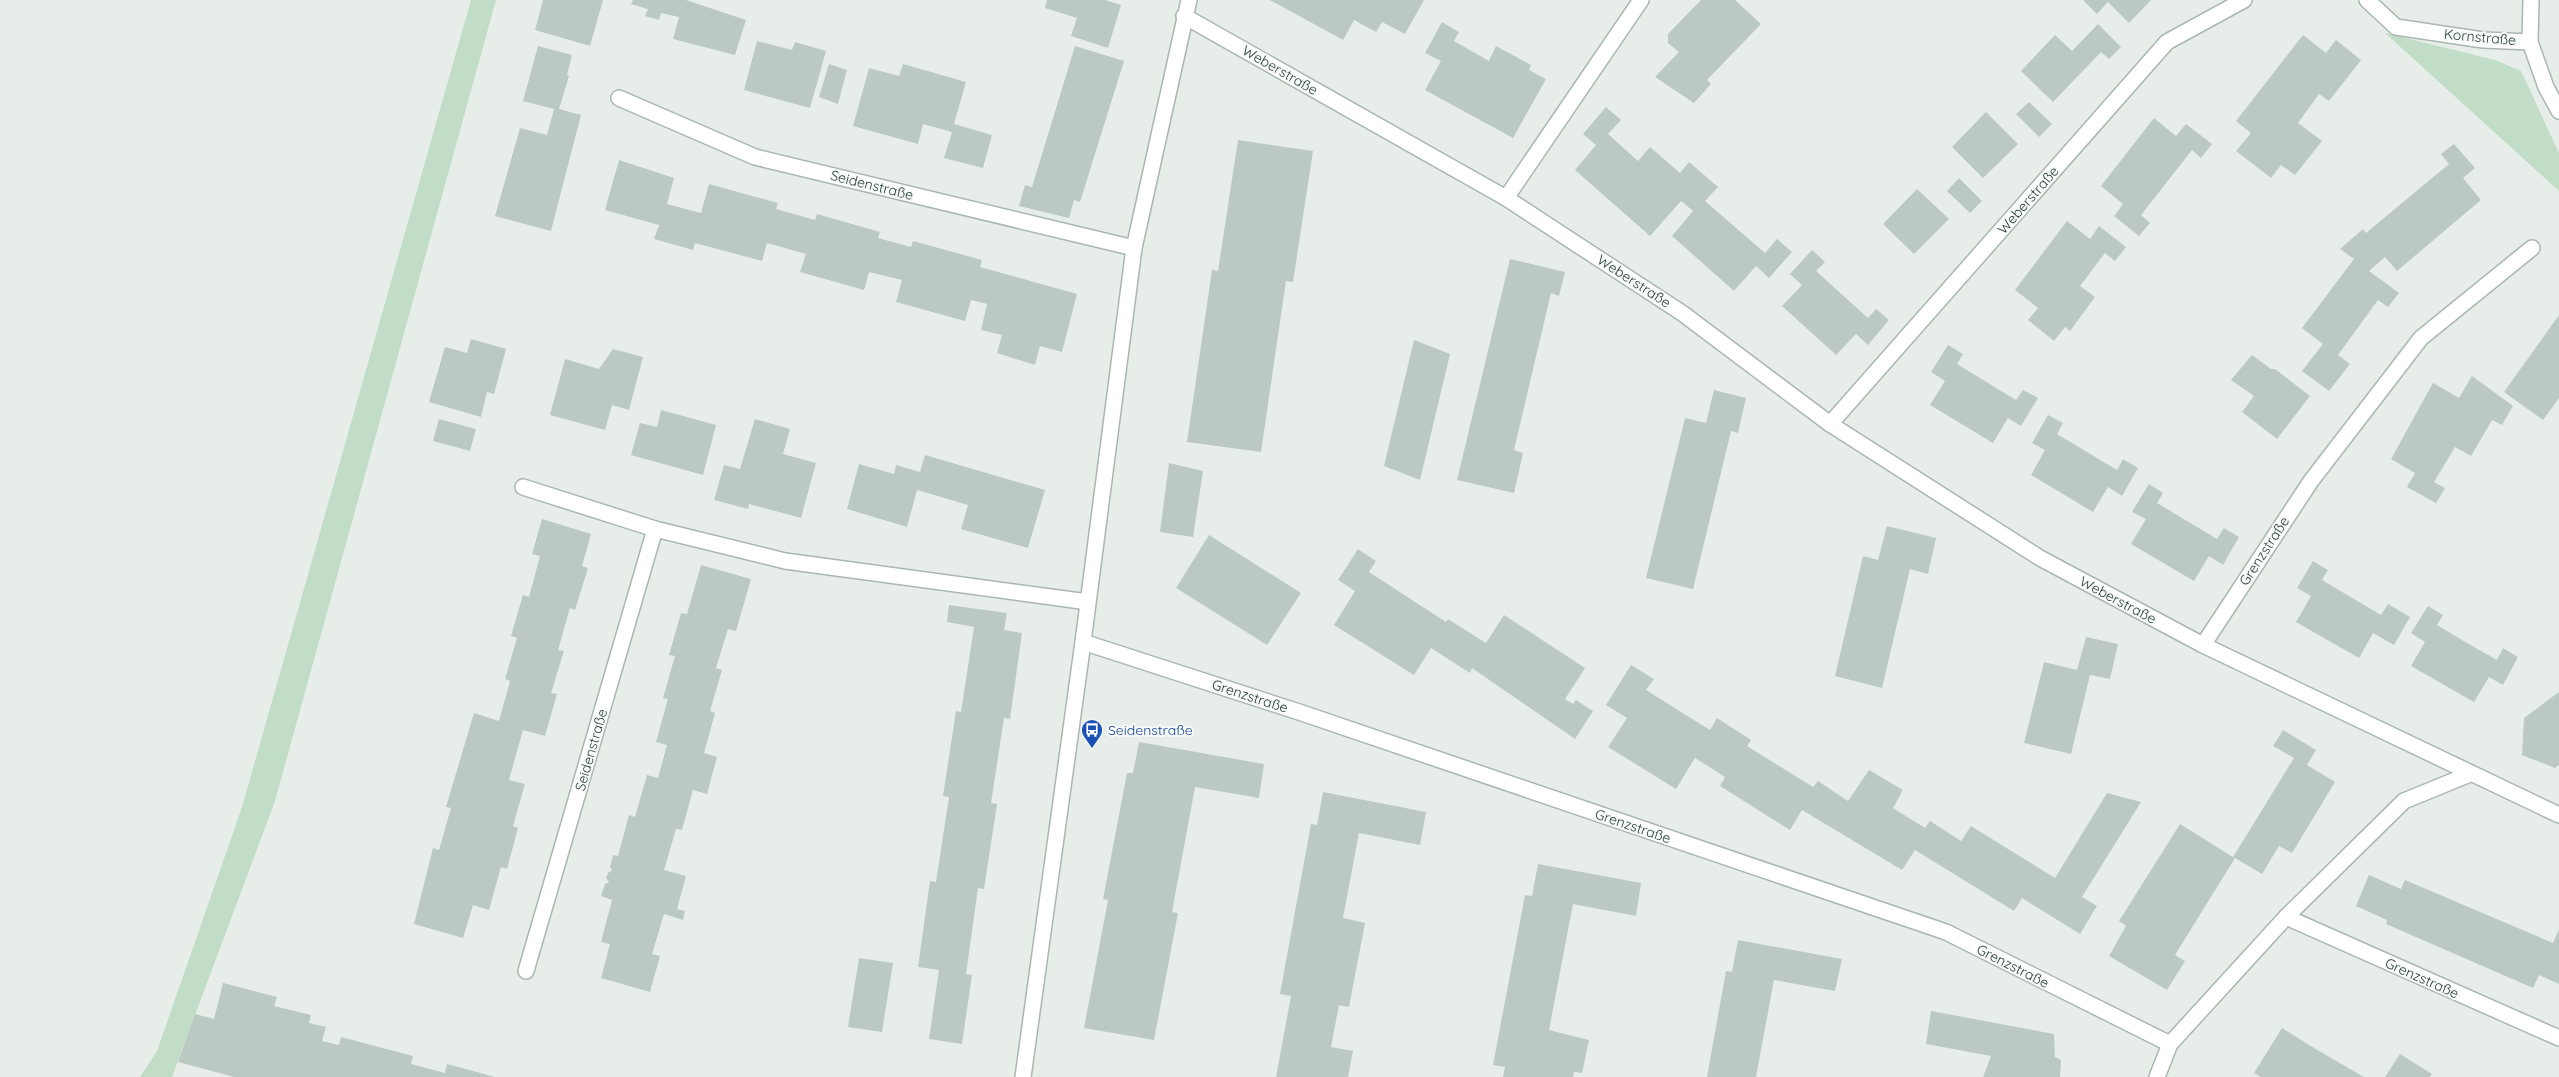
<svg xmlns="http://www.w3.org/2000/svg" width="2559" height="1077" font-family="Quicksand,sans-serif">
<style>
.green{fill:#c2ddc7}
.building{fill:#bcc9c3}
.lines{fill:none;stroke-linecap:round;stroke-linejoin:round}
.street-casing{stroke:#aab6b1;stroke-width:18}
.street{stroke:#fff;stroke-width:15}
.labels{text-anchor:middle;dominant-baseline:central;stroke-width:4;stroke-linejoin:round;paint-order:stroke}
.street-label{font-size:14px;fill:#273f37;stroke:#f7faf9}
.transit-label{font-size:14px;fill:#164399;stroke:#f7faf9;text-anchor:start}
</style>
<rect width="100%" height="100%" fill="#e7eeea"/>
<!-- green -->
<g class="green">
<path d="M 471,0 L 496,0 L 275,801 L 172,1077 L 140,1077 L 157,1051 L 242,807 Z"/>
<path d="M 2385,33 L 2495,60 L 2521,71 L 2559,153 L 2559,191 Z"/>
</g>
<!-- building -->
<g class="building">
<path d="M 543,0 L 603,0 L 590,46 L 535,30 Z"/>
<path d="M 633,0 L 686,0 L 746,20 L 735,55 L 673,39 L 679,17 L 661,13 L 659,20 L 645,16 L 648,9 L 631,4 Z"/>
<path d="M 1047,0 L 1105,0 L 1121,5 L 1108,48 L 1071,36 L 1077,18 L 1045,8 Z"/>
<path d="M 1270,0 L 1424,0 L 1405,34 L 1382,22 L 1376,32 L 1354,20 L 1343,40 Z"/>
<path d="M 1701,0 L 1735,0 L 1761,24 L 1707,80 L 1711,84 L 1694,103 L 1655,77 L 1679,52 L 1668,43 L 1668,34 Z"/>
<path d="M 2083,0 L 2151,0 L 2129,23 L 2108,2 L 2097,14 Z"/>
<path d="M 1442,22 L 1459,32 L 1454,41 L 1489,61 L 1496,46 L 1531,65 L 1529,70 L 1546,79 L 1513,138 L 1425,90 L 1441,61 L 1425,53 Z"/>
<path d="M 2098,24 L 2121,47 L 2109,59 L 2101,52 L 2053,102 L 2021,71 L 2055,35 L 2072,51 Z"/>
<path d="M 2303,35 L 2326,53 L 2336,40 L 2361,60 L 2329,101 L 2319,94 L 2298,123 L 2322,141 L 2295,175 L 2281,165 L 2271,178 L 2236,151 L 2251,133 L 2236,121 Z"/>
<path d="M 757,41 L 792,50 L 795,42 L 826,51 L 810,108 L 744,90 Z"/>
<path d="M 538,46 L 572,55 L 567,75 L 569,76 L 559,109 L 581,115 L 551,231 L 495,216 L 520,128 L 547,135 L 554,109 L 523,101 Z"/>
<path d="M 1075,46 L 1124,61 L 1080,202 L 1074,200 L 1069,218 L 1019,206 L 1025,185 L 1032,187 Z"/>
<path d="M 829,64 L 847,70 L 838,104 L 819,97 Z"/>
<path d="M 903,64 L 966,82 L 954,124 L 992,135 L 983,168 L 944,158 L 952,132 L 923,124 L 918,144 L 853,126 L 869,68 L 899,76 Z"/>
<path d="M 2029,102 L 2052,124 L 2039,137 L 2016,114 Z"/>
<path d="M 1606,107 L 1621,120 L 1608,134 L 1638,161 L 1650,147 L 1680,173 L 1689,162 L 1718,187 L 1705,201 L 1765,253 L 1777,239 L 1792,252 L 1769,278 L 1756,266 L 1734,291 L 1672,236 L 1693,211 L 1681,201 L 1650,236 L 1575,170 L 1596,145 L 1583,134 Z"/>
<path d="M 1986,112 L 2018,144 L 1983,178 L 1952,147 Z"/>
<path d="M 2154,118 L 2176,136 L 2186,124 L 2212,144 L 2201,158 L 2192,150 L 2141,215 L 2150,223 L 2139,236 L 2114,216 L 2123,204 L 2101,186 Z"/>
<path d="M 1238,140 L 1313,151 L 1293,282 L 1286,281 L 1261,452 L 1187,442 L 1212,270 L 1218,271 Z"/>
<path d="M 2454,144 L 2475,168 L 2463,178 L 2481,200 L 2397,271 L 2385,257 L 2369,271 L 2399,293 L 2388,307 L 2378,300 L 2338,355 L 2350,364 L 2329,391 L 2302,371 L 2323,344 L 2302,328 L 2354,259 L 2340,249 L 2363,229 L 2366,233 L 2449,164 L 2441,154 Z"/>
<path d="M 619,160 L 674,178 L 667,204 L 701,213 L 709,184 L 778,203 L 776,209 L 815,220 L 817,214 L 880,232 L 878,238 L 911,247 L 913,241 L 982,260 L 980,267 L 1077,294 L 1062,352 L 1040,346 L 1035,365 L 997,353 L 1002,335 L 981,330 L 987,304 L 971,300 L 965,321 L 896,302 L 902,280 L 869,272 L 864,290 L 800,272 L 806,254 L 767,243 L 762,261 L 695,243 L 693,250 L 654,239 L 659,225 L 605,210 Z"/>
<path d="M 1959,178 L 1982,201 L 1970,213 L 1947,191 Z"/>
<path d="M 1917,189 L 1949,219 L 1914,254 L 1883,224 Z"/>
<path d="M 2067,221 L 2090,239 L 2099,226 L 2126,247 L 2115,261 L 2105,253 L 2080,286 L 2095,297 L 2070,331 L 2065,327 L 2054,341 L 2028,320 L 2038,308 L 2015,290 Z"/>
<path d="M 1812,250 L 1825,262 L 1816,271 L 1868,318 L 1876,309 L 1889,320 L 1868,345 L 1856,334 L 1836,355 L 1782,306 L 1802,285 L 1790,274 Z"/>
<path d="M 1510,259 L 1565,272 L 1559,296 L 1551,293 L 1514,450 L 1523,453 L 1514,493 L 1457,480 Z"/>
<path d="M 2559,315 L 2559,398 L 2543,420 L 2504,392 Z"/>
<path d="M 471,339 L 506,349 L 494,394 L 487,392 L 481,417 L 429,402 L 445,347 L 467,353 Z"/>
<path d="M 1414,340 L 1450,354 L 1420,480 L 1384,466 Z"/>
<path d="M 1948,345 L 1963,354 L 1957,364 L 2016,400 L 2023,390 L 2038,398 L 2021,426 L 2008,418 L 1993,443 L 1930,405 L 1945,381 L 1931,372 Z"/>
<path d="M 613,349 L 643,357 L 629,410 L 612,405 L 605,430 L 550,415 L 565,359 L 599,369 Z"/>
<path d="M 2252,355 L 2271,369 L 2275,369 L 2310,396 L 2277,439 L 2242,412 L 2254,396 L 2231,380 Z"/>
<path d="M 2472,376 L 2513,406 L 2502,425 L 2492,420 L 2471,456 L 2455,447 L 2434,482 L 2445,488 L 2436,503 L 2407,487 L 2415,473 L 2391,459 L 2433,383 L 2459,398 Z"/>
<path d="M 1714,390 L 1746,398 L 1738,433 L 1731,431 L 1693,589 L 1646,578 L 1685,418 L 1706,423 Z"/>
<path d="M 661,410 L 716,425 L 703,475 L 631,455 L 640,423 L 657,427 Z"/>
<path d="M 2048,415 L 2063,423 L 2057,434 L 2117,470 L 2123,459 L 2138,468 L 2122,496 L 2108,487 L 2093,512 L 2031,475 L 2045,450 L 2032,443 Z"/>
<path d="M 439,419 L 476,429 L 470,451 L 433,441 Z"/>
<path d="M 755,419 L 790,429 L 783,454 L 816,463 L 801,518 L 749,504 L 748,509 L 714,500 L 724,465 L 740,469 Z"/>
<path d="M 925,455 L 1045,490 L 1028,548 L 961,529 L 968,505 L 917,490 L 907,527 L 847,509 L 859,464 L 894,474 L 896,465 L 920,472 Z"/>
<path d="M 1169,463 L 1203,471 L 1193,537 L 1160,532 Z"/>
<path d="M 2149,484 L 2163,493 L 2157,503 L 2217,539 L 2224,528 L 2239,537 L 2223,565 L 2209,556 L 2194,581 L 2131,544 L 2146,519 L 2132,512 Z"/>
<path d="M 542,519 L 591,534 L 582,566 L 588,568 L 575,610 L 570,608 L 558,650 L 564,651 L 551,693 L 557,694 L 545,736 L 523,730 L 509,780 L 525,784 L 513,826 L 518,828 L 507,869 L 501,867 L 489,910 L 473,905 L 463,938 L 414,924 L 433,848 L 439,850 L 451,808 L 446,807 L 474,713 L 499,721 L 510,681 L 505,679 L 517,638 L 511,636 L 523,595 L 529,597 L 540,556 L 532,554 Z"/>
<path d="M 1887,526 L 1936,538 L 1928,574 L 1910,569 L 1882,688 L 1835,676 L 1863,556 L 1878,560 Z"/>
<path d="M 1209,535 L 1301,593 L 1267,645 L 1176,588 Z"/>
<path d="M 1358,549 L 1376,561 L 1369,572 L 1446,622 L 1448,619 L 1486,643 L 1504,615 L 1585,668 L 1565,699 L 1573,704 L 1576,700 L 1593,711 L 1575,739 L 1472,668 L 1470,673 L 1431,648 L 1414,675 L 1334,625 L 1355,591 L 1338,580 Z"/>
<path d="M 2313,561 L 2328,570 L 2322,580 L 2381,615 L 2388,604 L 2410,617 L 2394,645 L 2373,633 L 2359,658 L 2296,622 L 2311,596 L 2297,588 Z"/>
<path d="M 701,565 L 751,579 L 736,631 L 728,629 L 716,668 L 722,670 L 710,711 L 715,713 L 704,753 L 717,757 L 707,794 L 693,790 L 682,830 L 676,829 L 664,870 L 686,876 L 677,909 L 685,911 L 683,920 L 664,914 L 652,954 L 660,956 L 650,992 L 601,978 L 610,944 L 601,942 L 612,900 L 601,896 L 605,884 L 609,882 L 606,878 L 608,873 L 612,870 L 610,867 L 613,855 L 618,856 L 629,815 L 635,817 L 647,775 L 658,778 L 667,745 L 656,742 L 668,699 L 663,698 L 675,656 L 669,655 L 681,613 L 687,614 Z"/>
<path d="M 949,605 L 1007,613 L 1004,630 L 1022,633 L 1010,719 L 1004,718 L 991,803 L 997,804 L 984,889 L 978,888 L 966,974 L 972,975 L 962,1044 L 929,1039 L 939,970 L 918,967 L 930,881 L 936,882 L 949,797 L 943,796 L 956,711 L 961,712 L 974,627 L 947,622 Z"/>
<path d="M 2428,606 L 2443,615 L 2437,625 L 2467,643 L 2497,660 L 2503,648 L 2518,657 L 2503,685 L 2489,677 L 2474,702 L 2411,666 L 2425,642 L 2411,633 Z"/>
<path d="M 2086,637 L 2118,644 L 2110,679 L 2090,675 L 2071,754 L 2024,743 L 2044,662 L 2077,670 Z"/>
<path d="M 1631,665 L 1654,679 L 1646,690 L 1710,730 L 1717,718 L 1751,740 L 1747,746 L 1813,787 L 1818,781 L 1848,801 L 1869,770 L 1903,790 L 1893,808 L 1925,828 L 1930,821 L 1961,841 L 1971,826 L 2055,878 L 2107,793 L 2141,802 L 2082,897 L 2097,906 L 2080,934 L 2022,898 L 2014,911 L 1915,850 L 1902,870 L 1802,810 L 1790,830 L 1720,786 L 1725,777 L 1695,758 L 1676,789 L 1608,747 L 1627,718 L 1606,705 Z"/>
<path d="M 2559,692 L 2559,765 L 2555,768 L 2522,755 L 2524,718 Z"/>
<path d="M 2283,730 L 2316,750 L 2307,765 L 2335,782 L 2292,853 L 2279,846 L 2262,874 L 2235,858 L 2175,955 L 2185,961 L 2167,990 L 2109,956 L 2126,926 L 2119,921 L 2180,824 L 2233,857 L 2294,758 L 2273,746 Z"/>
<path d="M 1139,742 L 1264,764 L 1259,798 L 1195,787 L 1172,912 L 1178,913 L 1154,1040 L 1084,1028 L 1108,900 L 1103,899 L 1127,773 L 1133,773 Z"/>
<path d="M 1323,792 L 1426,812 L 1420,845 L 1359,833 L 1343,918 L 1365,923 L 1349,1007 L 1339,1005 L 1331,1047 L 1353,1051 L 1348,1077 L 1276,1077 L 1291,996 L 1280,994 L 1311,824 L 1317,825 Z"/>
<path d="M 1538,864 L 1641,883 L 1636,916 L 1573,904 L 1549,1030 L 1589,1040 L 1582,1073 L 1574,1072 L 1573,1077 L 1503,1077 L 1505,1067 L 1493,1065 L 1525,895 L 1532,896 Z"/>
<path d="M 2369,875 L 2401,889 L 2405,880 L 2553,943 L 2559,929 L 2559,984 L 2539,975 L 2533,988 L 2386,924 L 2387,920 L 2356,906 Z"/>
<path d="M 1738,940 L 1842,959 L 1835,991 L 1774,980 L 1756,1077 L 1707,1077 L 1726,971 L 1732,972 Z"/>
<path d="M 859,958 L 893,963 L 882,1032 L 848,1027 Z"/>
<path d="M 223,983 L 277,997 L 274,1006 L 311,1015 L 309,1023 L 326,1027 L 322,1041 L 339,1045 L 341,1037 L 413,1056 L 411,1064 L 445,1073 L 447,1064 L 495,1077 L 234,1077 L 178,1062 L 195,1014 L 214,1019 Z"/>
<path d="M 1931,1011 L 2054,1034 L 2055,1057 L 2061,1060 L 2060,1077 L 1983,1077 L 1991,1056 L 1926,1044 Z"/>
<path d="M 2282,1028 L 2314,1048 L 2364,1077 L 2261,1077 L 2254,1073 Z"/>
<path d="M 2400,1054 L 2432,1074 L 2430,1077 L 2385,1077 Z"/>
</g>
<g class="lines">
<!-- street casing -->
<g class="street-casing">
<g id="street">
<path d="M 2367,0 L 2396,27 L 2483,40 L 2530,42 L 2546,87 L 2559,111"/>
<path d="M 1184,16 L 1506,198 L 1682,313 L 1830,424 L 2040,558 L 2203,645 L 2559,815"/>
<path d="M 2530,42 L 2531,0"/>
<path d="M 619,98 L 755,157 L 1134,248"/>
<path d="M 1506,198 L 1641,0"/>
<path d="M 1830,424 L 2167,42 L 2244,0"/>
<path d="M 523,487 L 655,529"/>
<path d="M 1083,642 L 1299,712 L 1946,932 L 2170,1044"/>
<path d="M 2203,645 L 2311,481 L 2421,338 L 2532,248"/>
<path d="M 2286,917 L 2559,1038"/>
<path d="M 526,971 L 655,529 L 785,561 L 1088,602"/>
<path d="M 1023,1077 L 1083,642 L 1134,248 L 1189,0"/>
<path d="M 2157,1077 L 2170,1044 L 2286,917 L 2404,801 L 2470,774"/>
</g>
</g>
<!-- street -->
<use href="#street" class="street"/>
</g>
<!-- icons -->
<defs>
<g id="bus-pin" transform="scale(1.125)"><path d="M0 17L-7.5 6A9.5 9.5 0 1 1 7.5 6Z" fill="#1a4fb4" stroke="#f7faf9"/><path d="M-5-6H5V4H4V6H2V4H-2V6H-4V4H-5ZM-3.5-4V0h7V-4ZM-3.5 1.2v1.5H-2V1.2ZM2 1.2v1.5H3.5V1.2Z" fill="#fff"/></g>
</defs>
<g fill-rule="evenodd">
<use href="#bus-pin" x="1092" y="730"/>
</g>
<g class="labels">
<!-- street labels -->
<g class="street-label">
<text transform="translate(2480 37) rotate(5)">Kornstraße</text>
<text transform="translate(1280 70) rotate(30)">Weberstraße</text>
<text transform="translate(872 185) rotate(14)">Seidenstraße</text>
<text transform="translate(2028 200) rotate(-49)">Weberstraße</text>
<text transform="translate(1634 281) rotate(33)">Weberstraße</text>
<text transform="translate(2264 551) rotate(-57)">Grenzstraße</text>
<text transform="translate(2118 600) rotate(28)">Weberstraße</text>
<text transform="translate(1250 696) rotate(18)">Grenzstraße</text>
<text transform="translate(591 750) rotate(-74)">Seidenstraße</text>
<text transform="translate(1633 826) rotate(19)">Grenzstraße</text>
<text transform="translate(2013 966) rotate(27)">Grenzstraße</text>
<text transform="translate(2422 978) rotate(24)">Grenzstraße</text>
</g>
<!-- transit labels -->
<g class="transit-label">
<text x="1108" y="730">Seidenstraße</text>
</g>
</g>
</svg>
